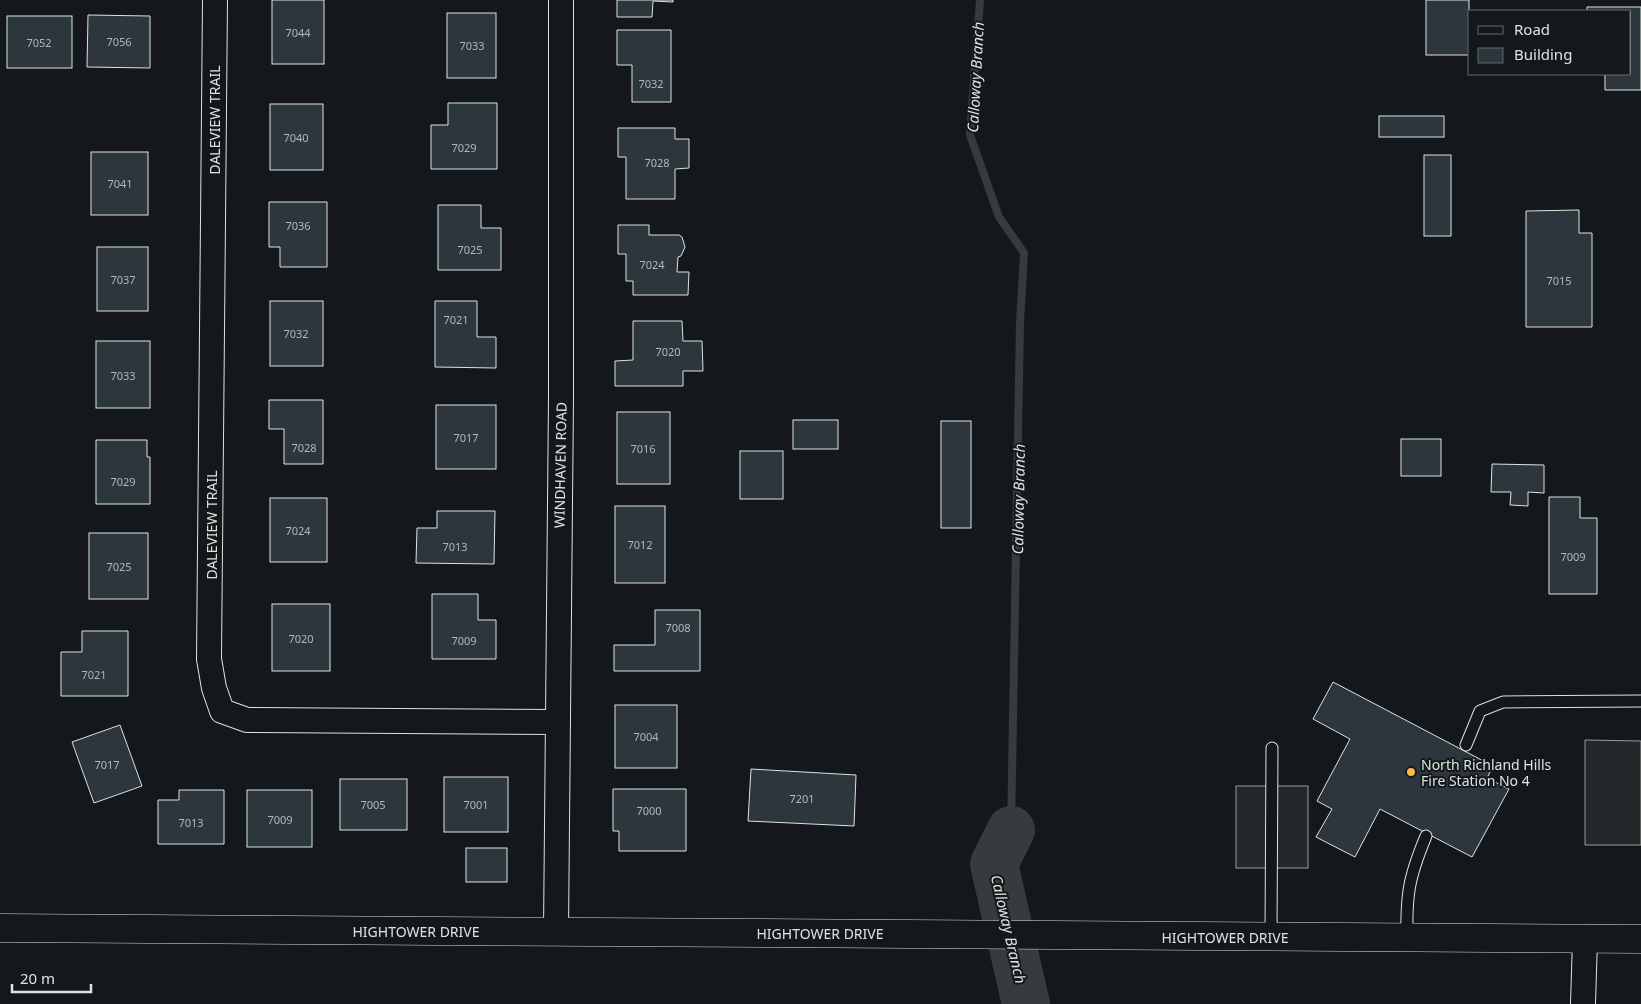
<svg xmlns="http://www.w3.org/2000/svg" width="1641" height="1004" font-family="'Noto Sans',sans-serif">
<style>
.parking{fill:#24282b;stroke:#939e99}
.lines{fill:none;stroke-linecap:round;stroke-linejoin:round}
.stream{stroke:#363b3e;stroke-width:8}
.river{stroke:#363b3e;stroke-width:48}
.building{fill:#2c363c;stroke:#d8e6dc}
.service-casing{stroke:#d8e6dc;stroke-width:13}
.minor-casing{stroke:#d8e6dc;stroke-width:26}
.tertiary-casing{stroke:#d8e6dc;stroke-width:29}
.service{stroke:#14181c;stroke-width:11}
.minor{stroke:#14181c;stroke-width:24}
.tertiary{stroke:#14181c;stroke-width:28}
.poi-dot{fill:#ffb74d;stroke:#14181c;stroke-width:2}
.labels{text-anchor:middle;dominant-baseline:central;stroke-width:4;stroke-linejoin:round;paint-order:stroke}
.number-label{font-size:11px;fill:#adbab4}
.street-label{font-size:14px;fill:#d8e6dc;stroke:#14181c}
.poi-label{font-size:14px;fill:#d8e6dc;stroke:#14181c;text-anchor:start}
.water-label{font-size:15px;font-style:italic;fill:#d8e6dc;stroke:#14181c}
</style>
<rect width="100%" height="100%" fill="#14181c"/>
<!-- parking -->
<g class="parking">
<path d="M 1585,740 L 1641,741 L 1641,845 L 1585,845 Z"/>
<rect x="1236" y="786" width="72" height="82"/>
</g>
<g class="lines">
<!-- stream -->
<path class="stream" d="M 980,0 L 970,135 L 999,217 L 1024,253 L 1020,323 L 1011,830"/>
<!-- river -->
<path class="river" d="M 1011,830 L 994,864 L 1026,1004"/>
</g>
<!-- building -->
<g class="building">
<rect x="272" y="0" width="52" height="64"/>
<path d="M 617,0 L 673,0 L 673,2 L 653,1 L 652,17 L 617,17 Z"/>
<rect x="1426" y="0" width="43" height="55"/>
<path d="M 1587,7 L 1641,7 L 1641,90 L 1605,90 L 1605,74 L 1630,74 L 1630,11 L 1587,11 Z"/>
<rect x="447" y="13" width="49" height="65"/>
<path d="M 88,15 L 150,16 L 150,68 L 87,67 Z"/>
<rect x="7" y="16" width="65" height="52"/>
<path d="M 617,30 L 671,30 L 671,102 L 632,102 L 632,65 L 617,65 Z"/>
<path d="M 448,103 L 497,103 L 497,169 L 431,169 L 431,125 L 448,125 Z"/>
<rect x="270" y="104" width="53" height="66"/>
<rect x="1379" y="116" width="65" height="21"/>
<path d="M 618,128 L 675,128 L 675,139 L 689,139 L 689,168 L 675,169 L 675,199 L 626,199 L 626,157 L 618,157 Z"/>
<rect x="91" y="152" width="57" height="63"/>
<rect x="1424" y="155" width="27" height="81"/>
<path d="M 269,202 L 327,202 L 327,267 L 280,267 L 280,247 L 269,247 Z"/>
<path d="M 438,205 L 481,205 L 481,228 L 501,228 L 501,270 L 438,270 Z"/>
<path d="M 1579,210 L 1579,233 L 1592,233 L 1592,327 L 1526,327 L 1526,211 Z"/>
<path d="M 618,225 L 649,225 L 649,235 L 679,235 L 682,237 L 685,247 L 681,256 L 678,257 L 677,272 L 689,272 L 688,295 L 633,295 L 633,281 L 626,281 L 626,254 L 618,254 Z"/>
<rect x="97" y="247" width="51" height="64"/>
<rect x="270" y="301" width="53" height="65"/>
<path d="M 435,301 L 477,301 L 477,337 L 496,337 L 496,368 L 435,367 Z"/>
<path d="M 633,321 L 682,321 L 683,341 L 702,341 L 703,371 L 683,371 L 683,386 L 615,386 L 615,361 L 633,360 Z"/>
<rect x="96" y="341" width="54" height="67"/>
<path d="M 269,400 L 323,400 L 323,464 L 284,464 L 284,429 L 269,429 Z"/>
<rect x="436" y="405" width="60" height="64"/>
<rect x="617" y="412" width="53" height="72"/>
<rect x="793" y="420" width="45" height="29"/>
<rect x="941" y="421" width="30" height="107"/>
<rect x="1401" y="439" width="40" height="37"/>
<path d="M 96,440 L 147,440 L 147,457 L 150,457 L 150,504 L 96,504 Z"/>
<rect x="740" y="451" width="43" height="48"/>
<path d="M 1492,464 L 1544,465 L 1544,493 L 1528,492 L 1528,506 L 1510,505 L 1511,492 L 1491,492 Z"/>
<path d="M 1549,497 L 1580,497 L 1580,518 L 1597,518 L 1597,594 L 1549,594 Z"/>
<rect x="270" y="498" width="57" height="64"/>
<rect x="615" y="506" width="50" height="77"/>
<path d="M 437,511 L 495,511 L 494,564 L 416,563 L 417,528 L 437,528 Z"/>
<rect x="89" y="533" width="59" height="66"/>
<path d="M 432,594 L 478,594 L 478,620 L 496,620 L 496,659 L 432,659 Z"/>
<rect x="272" y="604" width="58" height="67"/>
<path d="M 655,610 L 700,610 L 700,671 L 614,671 L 614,645 L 655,645 Z"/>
<path d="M 82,631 L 128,631 L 128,696 L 61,696 L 61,652 L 82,652 Z"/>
<path d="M 1333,682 L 1493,766 L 1487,778 L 1509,789 L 1472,857 L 1380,809 L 1355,857 L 1316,837 L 1332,809 L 1317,801 L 1350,739 L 1313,719 Z"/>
<rect x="615" y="705" width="62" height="63"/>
<path d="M 120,725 L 142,786 L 94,803 L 72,742 Z"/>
<path d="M 751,769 L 856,775 L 854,826 L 748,821 Z"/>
<rect x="444" y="777" width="64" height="55"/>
<rect x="340" y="779" width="67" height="51"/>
<path d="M 613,789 L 686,789 L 686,851 L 619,851 L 619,831 L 613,831 Z"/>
<path d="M 179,790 L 224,790 L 224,844 L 158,844 L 158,800 L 179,800 Z"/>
<rect x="247" y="790" width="65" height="57"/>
<rect x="466" y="848" width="41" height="34"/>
</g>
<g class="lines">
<!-- service casing -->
<g class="service-casing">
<g id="service">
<path d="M 1466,745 L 1480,711 L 1503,702 L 1641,701"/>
<path d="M 1271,937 L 1272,748"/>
<path d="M 1407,938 C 1406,894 1409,877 1426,836"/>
</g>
</g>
<!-- minor casing -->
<g class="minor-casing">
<g id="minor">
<path d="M 215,0 L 209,659 L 214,688 L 222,711 L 247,720 L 557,722"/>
<path d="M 556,931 L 561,397 L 561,0"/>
<path d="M 1583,1004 L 1585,939"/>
</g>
</g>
<!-- tertiary casing -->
<g class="tertiary-casing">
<path id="tertiary" d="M 0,928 L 1641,939"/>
</g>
<!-- service -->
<use href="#service" class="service"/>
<!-- minor -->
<use href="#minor" class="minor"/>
<!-- tertiary -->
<use href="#tertiary" class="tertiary"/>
</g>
<!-- markers -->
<circle class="poi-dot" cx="1411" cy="772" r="5"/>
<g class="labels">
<!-- number labels -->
<g class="number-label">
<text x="298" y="32">7044</text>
<text x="119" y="41">7056</text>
<text x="39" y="42">7052</text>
<text x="472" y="45">7033</text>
<text x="651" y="83">7032</text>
<text x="296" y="137">7040</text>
<text x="464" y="147">7029</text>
<text x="657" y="162">7028</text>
<text x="120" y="183">7041</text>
<text x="298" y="225">7036</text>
<text x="470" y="249">7025</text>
<text x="652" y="264">7024</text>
<text x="123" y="279">7037</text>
<text x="1559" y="280">7015</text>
<text x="456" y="319">7021</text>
<text x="296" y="333">7032</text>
<text x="668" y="351">7020</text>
<text x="123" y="375">7033</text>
<text x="466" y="437">7017</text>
<text x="304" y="447">7028</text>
<text x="643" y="448">7016</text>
<text x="123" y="481">7029</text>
<text x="298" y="530">7024</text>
<text x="640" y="544">7012</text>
<text x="455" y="546">7013</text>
<text x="1573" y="556">7009</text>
<text x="119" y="566">7025</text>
<text x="678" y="627">7008</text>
<text x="301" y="638">7020</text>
<text x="464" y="640">7009</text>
<text x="94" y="674">7021</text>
<text x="646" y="736">7004</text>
<text x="107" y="764">7017</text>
<text x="802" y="798">7201</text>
<text x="373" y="804">7005</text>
<text x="476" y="804">7001</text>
<text x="649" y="810">7000</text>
<text x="280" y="819">7009</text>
<text x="191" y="822">7013</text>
</g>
<!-- street labels -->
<g class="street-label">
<text transform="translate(214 120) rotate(-90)">DALEVIEW TRAIL</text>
<text transform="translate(560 465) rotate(-89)">WINDHAVEN ROAD</text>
<text transform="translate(211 525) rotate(-90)">DALEVIEW TRAIL</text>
<text x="416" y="931">HIGHTOWER DRIVE</text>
<text x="820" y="933">HIGHTOWER DRIVE</text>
<text x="1225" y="937">HIGHTOWER DRIVE</text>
</g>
<!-- poi labels -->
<g class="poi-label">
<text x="1421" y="764">North Richland Hills<tspan x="1421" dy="16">Fire Station No 4</tspan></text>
</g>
<!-- water labels -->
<g class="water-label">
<text transform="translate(975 77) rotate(-87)">Calloway Branch</text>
<text transform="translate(1018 499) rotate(-89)">Calloway Branch</text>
<text transform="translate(1009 929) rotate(77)">Calloway Branch</text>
</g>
</g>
<!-- legend -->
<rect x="1468" y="10" width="162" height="65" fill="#14181c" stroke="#626a69"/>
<rect x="1478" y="26" width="25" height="8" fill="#14181c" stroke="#626a69"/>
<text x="1514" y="35" font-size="15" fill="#d8e6dc">Road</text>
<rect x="1478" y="48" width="25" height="15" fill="#2c363c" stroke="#626a69"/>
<text x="1514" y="60" font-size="15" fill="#d8e6dc">Building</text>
<!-- scale -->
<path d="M12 984v8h79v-8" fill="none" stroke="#d8e6dc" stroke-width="2.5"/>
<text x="20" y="984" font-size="15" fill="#d8e6dc" stroke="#14181c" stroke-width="4" paint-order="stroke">20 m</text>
</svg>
